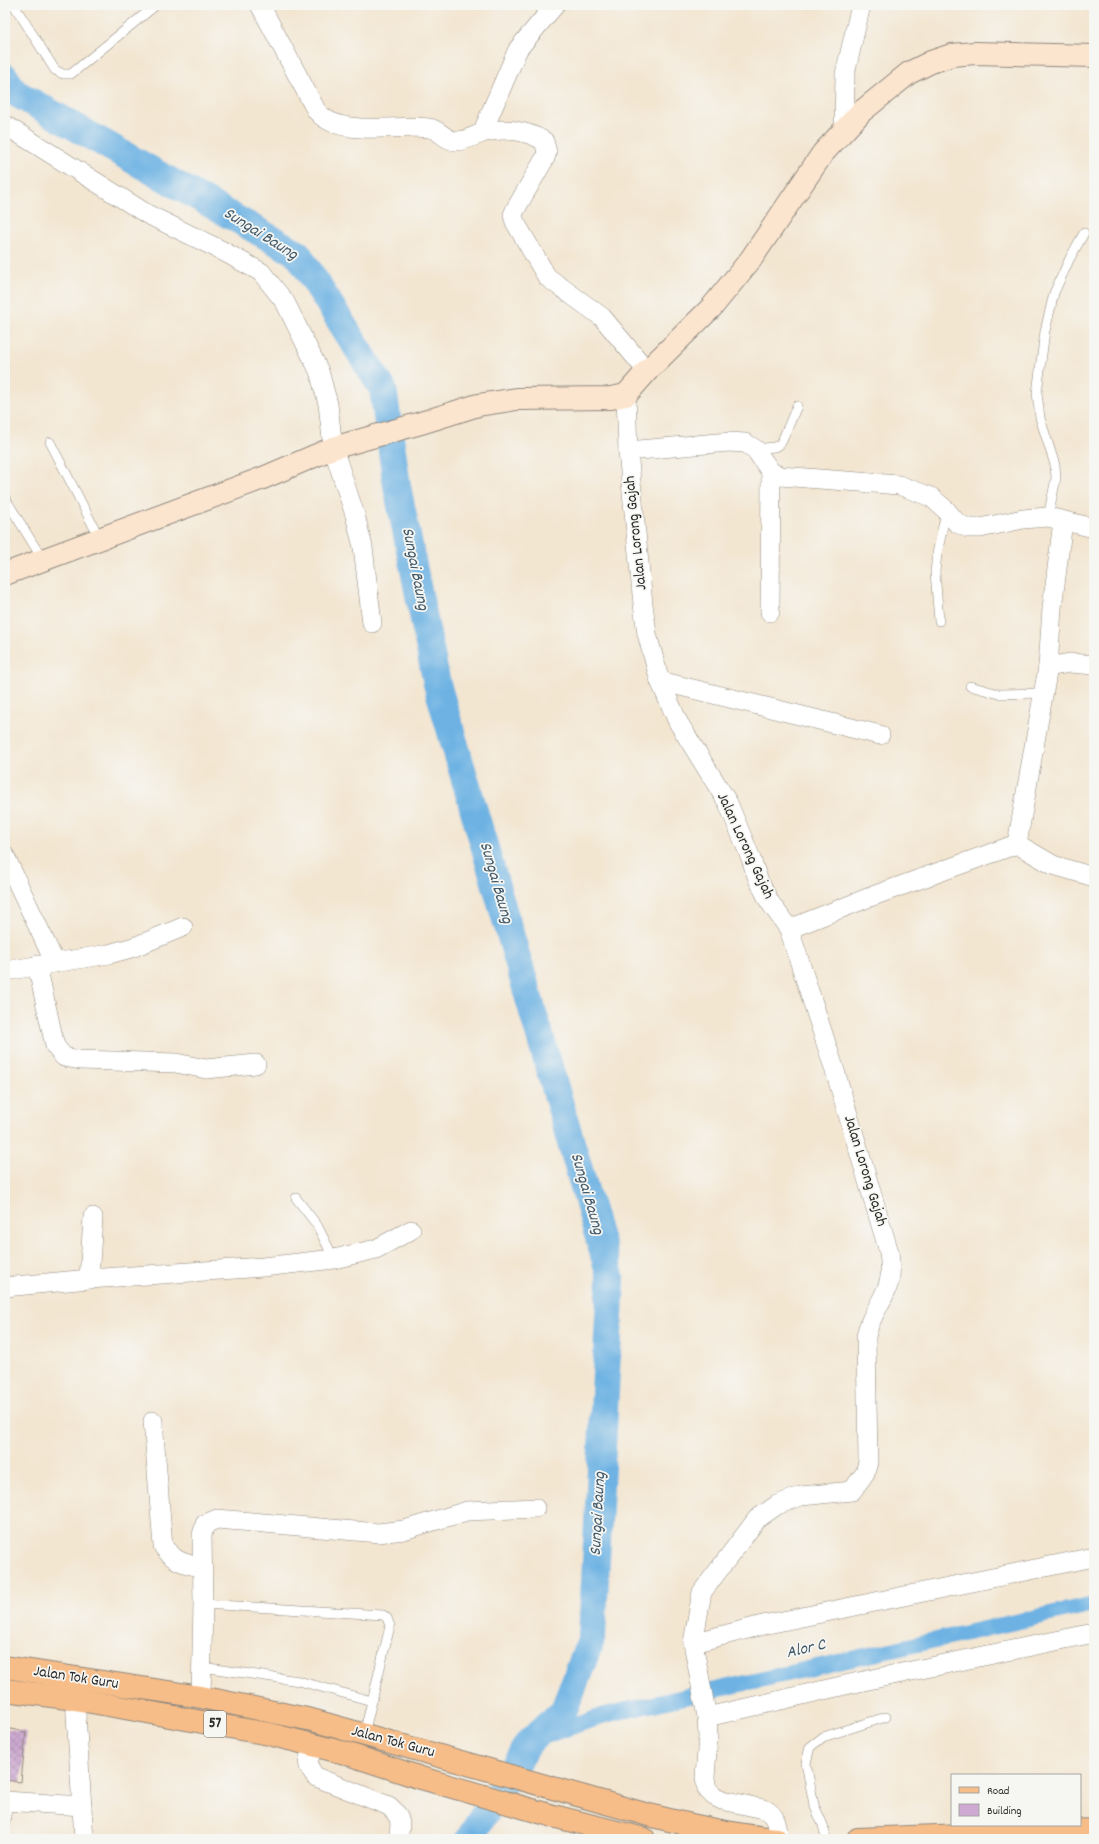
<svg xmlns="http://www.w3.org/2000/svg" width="1099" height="1844" font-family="Dekko,sans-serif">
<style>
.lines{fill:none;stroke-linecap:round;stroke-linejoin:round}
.canal{stroke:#6db2e3;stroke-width:16}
.river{stroke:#6db2e3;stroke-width:28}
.building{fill:url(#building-cross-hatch)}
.lane-casing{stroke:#8f887e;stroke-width:10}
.street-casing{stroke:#8f887e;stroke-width:20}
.secondary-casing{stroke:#8f887e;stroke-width:24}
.primary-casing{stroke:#8f887e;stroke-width:24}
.lane{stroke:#fff;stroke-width:9}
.street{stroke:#fff;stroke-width:19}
.secondary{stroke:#fce5cf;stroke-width:22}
.primary{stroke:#f7bd88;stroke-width:22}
.labels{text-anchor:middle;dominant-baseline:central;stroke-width:3.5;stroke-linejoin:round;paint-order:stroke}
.shield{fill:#f6f6f2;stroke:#686867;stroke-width:1}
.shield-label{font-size:15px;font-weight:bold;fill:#2b2b2b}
.street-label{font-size:16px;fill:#2b2b2b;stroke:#f6f6f2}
.water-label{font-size:17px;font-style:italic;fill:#425a6b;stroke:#f6f6f2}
</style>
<defs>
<pattern id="building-cross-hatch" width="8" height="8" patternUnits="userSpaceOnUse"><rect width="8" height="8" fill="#ceaad2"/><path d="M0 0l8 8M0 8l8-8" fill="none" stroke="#a78bab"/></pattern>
</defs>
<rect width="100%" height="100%" fill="#f6f6f2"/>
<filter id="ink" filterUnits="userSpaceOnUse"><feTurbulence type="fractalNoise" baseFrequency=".025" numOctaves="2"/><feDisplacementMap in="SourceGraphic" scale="8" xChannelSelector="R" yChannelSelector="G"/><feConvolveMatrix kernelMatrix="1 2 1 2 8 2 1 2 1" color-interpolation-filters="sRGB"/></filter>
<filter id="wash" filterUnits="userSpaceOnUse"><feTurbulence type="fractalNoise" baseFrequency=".012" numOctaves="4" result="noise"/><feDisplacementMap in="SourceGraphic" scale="16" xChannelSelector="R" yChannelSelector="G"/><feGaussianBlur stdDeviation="0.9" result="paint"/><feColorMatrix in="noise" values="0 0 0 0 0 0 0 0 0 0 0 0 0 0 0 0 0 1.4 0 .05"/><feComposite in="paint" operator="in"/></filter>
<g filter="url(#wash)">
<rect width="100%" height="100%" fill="#f3e6d1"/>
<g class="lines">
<!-- canal -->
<path class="canal" d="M 529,1742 L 605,1715 L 1094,1604"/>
<!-- river -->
<path class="river" d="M 5,77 L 14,92 L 298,254 L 383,389 L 397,486 L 437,684 L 611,1279 L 592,1637 L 564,1710 L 529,1742 L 469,1839"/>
</g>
<g id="blocks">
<!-- building -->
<path class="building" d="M 5,1728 L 26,1732 L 21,1782 L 5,1780 Z"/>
</g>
</g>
<g filter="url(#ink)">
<use href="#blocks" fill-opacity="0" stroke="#8f887e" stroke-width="1"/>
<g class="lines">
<!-- lane casing -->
<g class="lane-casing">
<g id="lane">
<path d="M 14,5 L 55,70 L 63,74 L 71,74 L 156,5"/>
<path d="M 50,442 L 100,539"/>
<path d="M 755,449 L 774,447 L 779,445 L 782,441 L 797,406"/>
<path d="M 5,498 L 43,560"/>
<path d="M 1048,517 L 1056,478 L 1055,465 L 1040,418 L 1037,393 L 1045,331 L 1054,293 L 1070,258 L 1084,233"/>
<path d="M 939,621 L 935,572 L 937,554 L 946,512"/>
<path d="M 970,686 L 999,694 L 1044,693"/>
<path d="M 296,1198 L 317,1225 L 334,1259"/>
<path d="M 203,1604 L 383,1615 L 387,1618 L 390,1626 L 372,1701"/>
<path d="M 202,1667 L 299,1681 L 372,1701 L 364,1734"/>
<path d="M 5,1822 L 8,1801"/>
<path d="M 826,1839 L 823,1825 L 814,1805 L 806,1763 L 810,1747 L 823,1737 L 886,1717"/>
</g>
</g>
<!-- street casing -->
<g class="street-casing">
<g id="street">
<path d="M 260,5 L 316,110 C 337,139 397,124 429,128 C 439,129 446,141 456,141 C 465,141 474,136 482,133 C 502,127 526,130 544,141 L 547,152 L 545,158 L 515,210 L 513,215 L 515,222 L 547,277 L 602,317 L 647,371"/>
<path d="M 5,125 L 147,214 L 219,249 L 261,272 L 285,302 L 319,371 L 328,404 L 333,448 L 355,515 L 363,547 L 372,623"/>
<path d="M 844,131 L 845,74 L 861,5"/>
<path d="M 482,133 L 518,49 L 555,5"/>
<path d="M 626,395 L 628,451 L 643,604 L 647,634 L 660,681 L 678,722 L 728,803 L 750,856 L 758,879 L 769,901 L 789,929 L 835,1071 L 889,1252 C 890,1260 891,1269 890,1277 C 887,1298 869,1315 866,1337 L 868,1462 L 865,1473 L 852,1491 L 801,1496 L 777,1505 L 757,1519 L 702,1592 L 693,1643 L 707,1717 L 708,1736 L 705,1778 L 707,1789 L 714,1796 L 722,1800 L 764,1809 C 777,1815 777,1826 779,1839"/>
<path d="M 628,451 L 729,442 L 745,443 L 755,449 L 771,472 L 780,476 L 899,485 L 931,497 L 946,510 L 957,523 L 968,528 L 980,528 L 1023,519 L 1048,517 L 1094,528"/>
<path d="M 770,612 L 771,472"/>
<path d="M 1094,665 L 1070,663 L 1048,667 L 1017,844 L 1053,865 L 1094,877"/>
<path d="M 1048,667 L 1052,608 L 1063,521"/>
<path d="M 660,681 L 880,735"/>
<path d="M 5,856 L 55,963"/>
<path d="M 789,929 L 870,897 L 1017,844"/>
<path d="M 37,965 L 55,1046 L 64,1057 L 80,1060 L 176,1063 L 206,1069 L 256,1064"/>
<path d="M 5,971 L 109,954 L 134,947 L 183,927"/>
<path d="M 89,1279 L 93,1217"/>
<path d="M 5,1287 L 89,1279 L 263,1267 L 334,1259 L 376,1249 L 411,1230"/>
<path d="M 153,1421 L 163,1546 C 174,1562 184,1563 202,1568"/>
<path d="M 693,1643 L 763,1625 L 1094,1557"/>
<path d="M 201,1697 L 203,1604 L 202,1535 L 205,1524 L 217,1519 L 378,1533 L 404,1530 L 467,1511 L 535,1508"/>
<path d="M 75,1699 L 84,1839"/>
<path d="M 707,1717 L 854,1683 L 1094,1633"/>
<path d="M 315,1745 C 308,1759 304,1764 316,1777 L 389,1806 C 402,1817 401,1824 398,1839"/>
<path d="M 5,1801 L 82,1806"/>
</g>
</g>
<!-- secondary casing -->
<g class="secondary-casing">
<path id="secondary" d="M 5,574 L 263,478 L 333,448 L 421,423 L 478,405 L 517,399 L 611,398 L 626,395 L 647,371 L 712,307 L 751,259 L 823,153 L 861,112 L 909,73 L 931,62 L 952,55 L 975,53 L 1094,56"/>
</g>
<!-- primary casing -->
<g class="primary-casing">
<g id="primary">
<path d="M 5,1667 L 201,1697 L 312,1720 L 645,1814 C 688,1825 731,1835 776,1839"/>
<path d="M 5,1690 L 75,1699 L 269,1734 L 345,1753 L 421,1778 L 553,1816 L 644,1839"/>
<path d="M 858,1839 L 1094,1830"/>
</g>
</g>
<!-- lane -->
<use href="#lane" class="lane"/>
<!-- street -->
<use href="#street" class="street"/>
<!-- secondary -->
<use href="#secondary" class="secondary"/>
<!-- primary -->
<use href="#primary" class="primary"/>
</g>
</g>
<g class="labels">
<!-- shield labels -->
<rect class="shield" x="204" y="1711" width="22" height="26" rx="3"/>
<g class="shield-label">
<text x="215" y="1724">57</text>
</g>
<!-- street labels -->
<g class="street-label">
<text transform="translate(636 533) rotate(-96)">Jalan Lorong Gajah</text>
<text transform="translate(745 846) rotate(65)">Jalan Lorong Gajah</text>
<text transform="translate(865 1171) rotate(73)">Jalan Lorong Gajah</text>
<text transform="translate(76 1678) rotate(9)">Jalan Tok Guru</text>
<text transform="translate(393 1742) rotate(15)">Jalan Tok Guru</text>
</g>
<!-- water labels -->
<g class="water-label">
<text transform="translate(260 235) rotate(32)">Sungai Baung</text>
<text transform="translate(414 569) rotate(79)">Sungai Baung</text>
<text transform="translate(495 883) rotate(74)">Sungai Baung</text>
<text transform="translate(586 1194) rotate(74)">Sungai Baung</text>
<text transform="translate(599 1514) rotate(-87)">Sungai Baung</text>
<text transform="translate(806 1650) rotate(-13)">Alor C</text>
</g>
</g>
<!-- margin -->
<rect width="1099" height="1844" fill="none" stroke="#f6f6f2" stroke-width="20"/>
<!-- legend -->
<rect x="951" y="1774" width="130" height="52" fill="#f6f6f2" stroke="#a5a5a2"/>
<rect x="959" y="1787" width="20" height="6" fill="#f7bd88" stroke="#a5a5a2"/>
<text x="987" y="1794" font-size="12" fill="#2b2b2b">Road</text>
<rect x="959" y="1804" width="20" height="12" fill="#ceaad2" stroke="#a5a5a2"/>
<text x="987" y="1814" font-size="12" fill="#2b2b2b">Building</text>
</svg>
